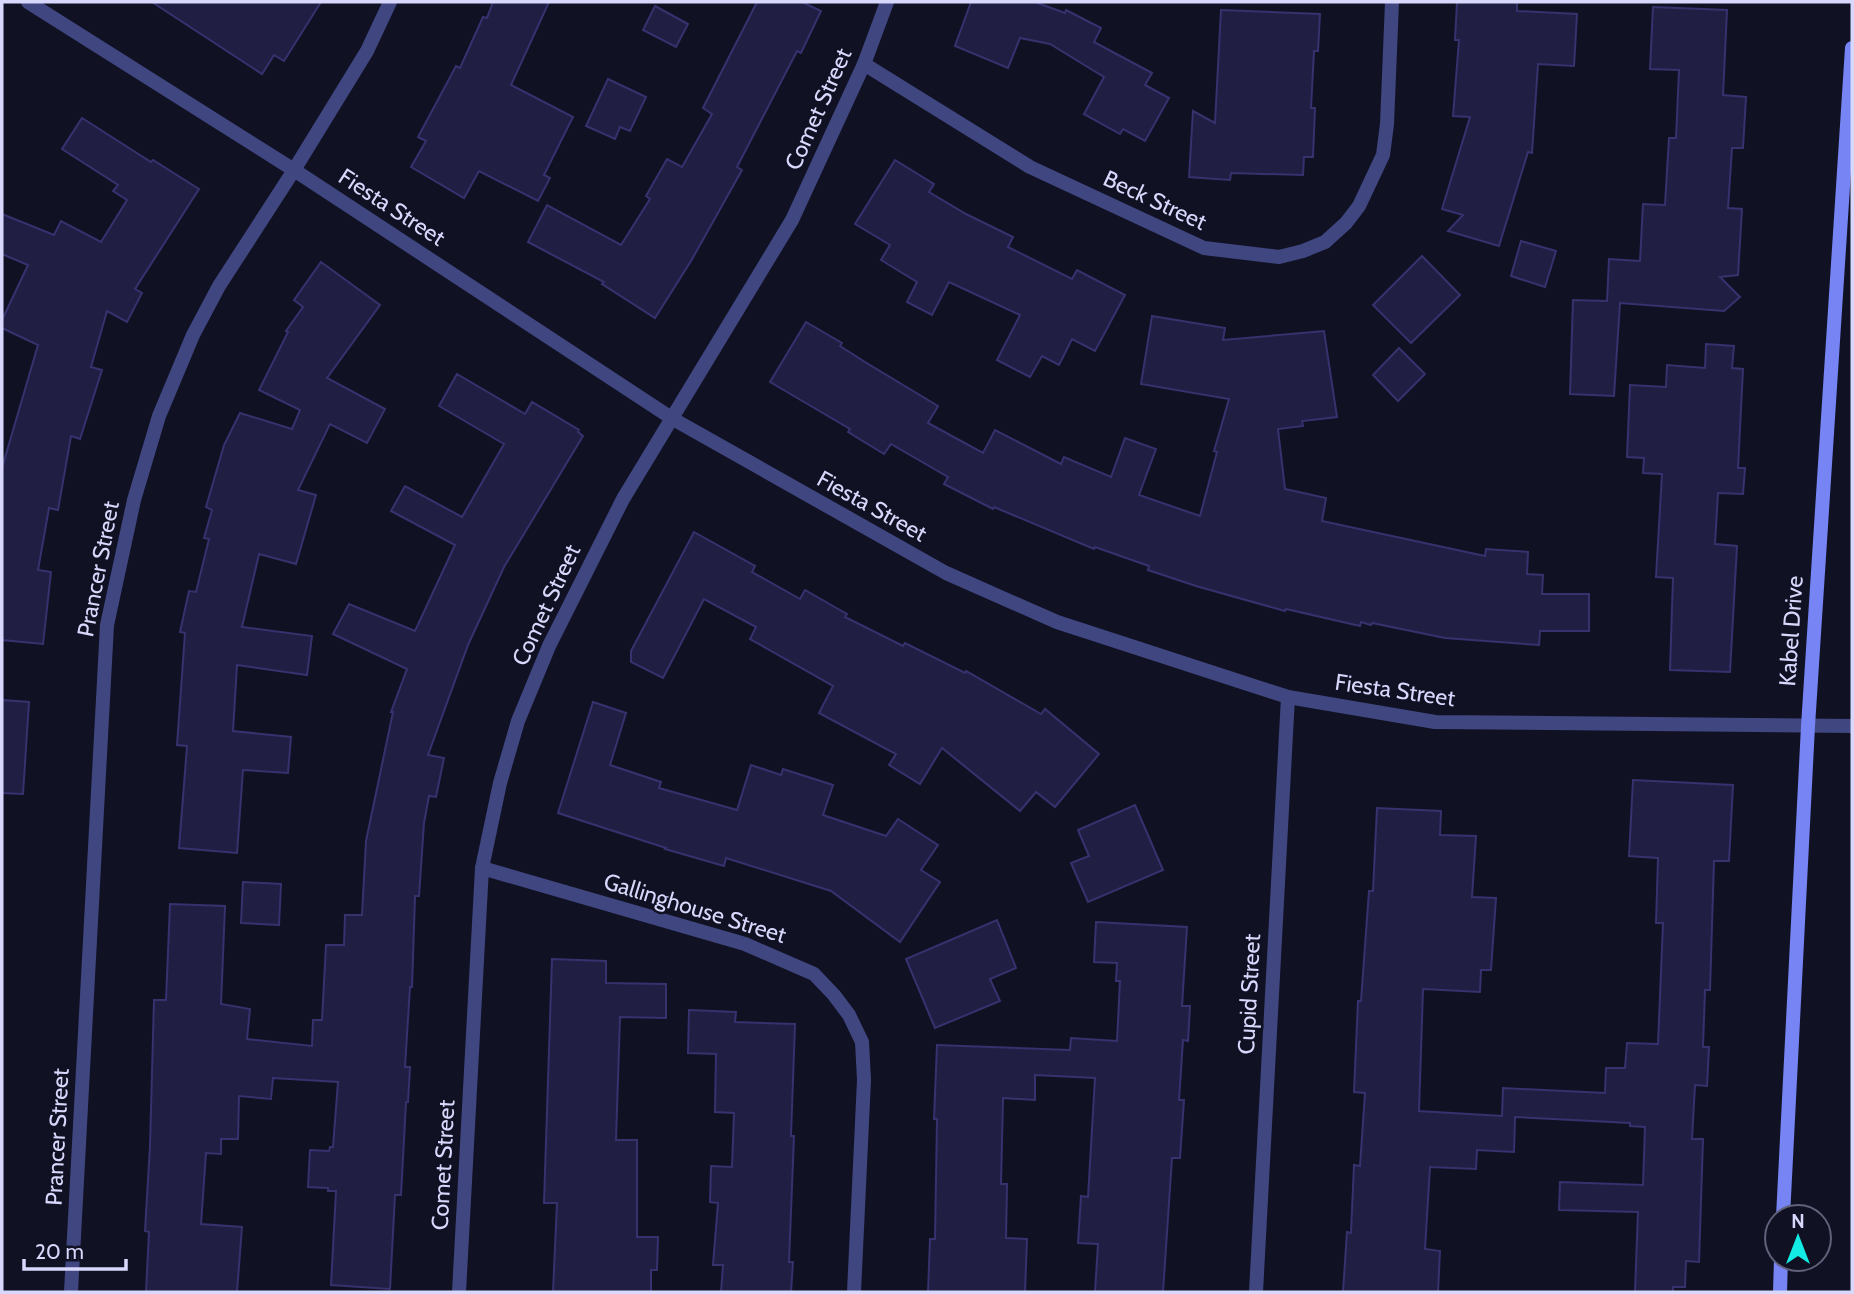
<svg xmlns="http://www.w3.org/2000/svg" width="1854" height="1294" font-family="Cabin,sans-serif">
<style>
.building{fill:#211e44;stroke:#36326e;stroke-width:2}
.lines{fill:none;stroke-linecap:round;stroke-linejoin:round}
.street{stroke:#404680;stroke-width:14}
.secondary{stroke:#7684f4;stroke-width:14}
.labels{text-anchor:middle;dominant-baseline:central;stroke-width:5;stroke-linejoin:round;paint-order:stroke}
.street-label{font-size:23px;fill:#d7d8fc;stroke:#111124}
</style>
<rect width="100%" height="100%" fill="#111124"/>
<!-- building -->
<g class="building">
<path d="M 152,2 L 321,2 L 284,61 L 274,55 L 262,74 Z"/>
<path d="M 493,2 L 549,2 L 511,85 L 573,117 L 544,175 L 550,178 L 538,201 L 479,171 L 464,198 L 411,167 L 426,141 L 418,137 L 456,66 L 460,68 L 483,17 L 487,18 Z"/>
<path d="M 757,2 L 802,2 L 821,11 L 801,53 L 797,51 L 737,167 L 742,170 L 691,261 L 655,318 L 602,284 L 604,282 L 528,242 L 547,205 L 621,245 L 650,199 L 646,196 L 667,159 L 682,167 L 712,114 L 703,108 Z"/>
<path d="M 971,2 L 1035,2 L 1065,13 L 1066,10 L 1101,28 L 1094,42 L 1152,73 L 1145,85 L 1169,98 L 1145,141 L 1123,129 L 1120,134 L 1084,114 L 1104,77 L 1050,44 L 1020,38 L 1008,68 L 955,46 Z"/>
<path d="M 1457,2 L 1517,2 L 1517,11 L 1577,14 L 1574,66 L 1538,64 L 1532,153 L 1528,152 L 1499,246 L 1448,231 L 1463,215 L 1442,209 L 1470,117 L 1453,116 L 1459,40 L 1455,40 Z"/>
<path d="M 655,6 L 688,24 L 676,47 L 643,30 Z"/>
<path d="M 1653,7 L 1727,10 L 1723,95 L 1746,97 L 1743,148 L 1732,148 L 1728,208 L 1742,209 L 1738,275 L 1720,277 L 1740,297 L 1724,311 L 1620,303 L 1614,396 L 1570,394 L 1573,300 L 1607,301 L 1609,259 L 1640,261 L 1643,204 L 1665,205 L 1669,138 L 1676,138 L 1679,70 L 1650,69 Z"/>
<path d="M 1221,10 L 1320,14 L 1318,51 L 1314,51 L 1311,108 L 1315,108 L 1313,157 L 1304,157 L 1303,175 L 1231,173 L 1230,180 L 1189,177 L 1193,111 L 1215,123 Z"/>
<path d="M 608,79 L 646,97 L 630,131 L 620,127 L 615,139 L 586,126 Z"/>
<path d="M 82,118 L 151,162 L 153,160 L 199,189 L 135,289 L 142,293 L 127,322 L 107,311 L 91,367 L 102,370 L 80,439 L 71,436 L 58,510 L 49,508 L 38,570 L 51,572 L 43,644 L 2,640 L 2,468 L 38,345 L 2,328 L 2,320 L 28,265 L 2,254 L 2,214 L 54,235 L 61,221 L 101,242 L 127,200 L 113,191 L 118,185 L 62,149 Z"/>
<path d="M 895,160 L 934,184 L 929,192 L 966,214 L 1013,237 L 1008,247 L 1072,279 L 1077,270 L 1125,295 L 1095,351 L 1072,339 L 1059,365 L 1042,356 L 1030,377 L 997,360 L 1020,315 L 949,282 L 932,315 L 907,302 L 917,282 L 881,260 L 890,245 L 855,224 Z"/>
<path d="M 1521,241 L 1556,251 L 1545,287 L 1511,276 Z"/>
<path d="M 1422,256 L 1460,295 L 1411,343 L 1373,305 Z"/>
<path d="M 321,262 L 380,305 L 327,378 L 385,409 L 367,443 L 330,424 L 298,490 L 316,495 L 296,564 L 259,554 L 242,627 L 312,636 L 307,675 L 237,665 L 233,731 L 291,737 L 288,773 L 243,770 L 237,853 L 179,848 L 187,746 L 177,745 L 185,633 L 180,632 L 189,591 L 196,592 L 209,539 L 204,538 L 212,510 L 206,507 L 224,445 L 240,413 L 292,429 L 300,410 L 259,390 L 288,332 L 286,331 L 303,307 L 294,300 Z"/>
<path d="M 1152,316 L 1225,328 L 1223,340 L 1324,331 L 1337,417 L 1302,421 L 1303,426 L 1278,429 L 1285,489 L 1326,498 L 1322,521 L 1485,556 L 1486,549 L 1528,552 L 1527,574 L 1543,575 L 1542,594 L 1589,594 L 1589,631 L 1540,631 L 1539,645 L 1445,638 L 1372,623 L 1371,625 L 1361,622 L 1360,626 L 1286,609 L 1285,611 L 1196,586 L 1148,570 L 1149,566 L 1095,547 L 1094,549 L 994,507 L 993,509 L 944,484 L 948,477 L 891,444 L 884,454 L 848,432 L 850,429 L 770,382 L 806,322 L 842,343 L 840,346 L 865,362 L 938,406 L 928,423 L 983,453 L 995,430 L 1061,464 L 1064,457 L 1111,477 L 1125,438 L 1156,449 L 1139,495 L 1200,516 L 1217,452 L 1214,451 L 1229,399 L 1141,384 Z"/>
<path d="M 1706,344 L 1734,346 L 1732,368 L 1743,369 L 1738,468 L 1745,468 L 1743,494 L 1718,493 L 1715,544 L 1737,546 L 1730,672 L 1670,670 L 1673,578 L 1656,577 L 1662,474 L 1643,473 L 1644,458 L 1627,457 L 1630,385 L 1666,387 L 1667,365 L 1705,368 Z"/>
<path d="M 1399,348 L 1425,374 L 1398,401 L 1373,375 Z"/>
<path d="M 457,374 L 525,414 L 532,402 L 579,430 L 578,432 L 583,436 L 504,567 L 468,645 L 428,755 L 444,758 L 436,797 L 429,796 L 424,823 L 419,896 L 415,896 L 412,987 L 410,987 L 405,1067 L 410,1067 L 408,1102 L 406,1102 L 401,1195 L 395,1195 L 390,1289 L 331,1285 L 336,1191 L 328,1191 L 328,1188 L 308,1187 L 310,1150 L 329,1151 L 330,1147 L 333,1147 L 338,1082 L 273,1078 L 271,1099 L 239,1096 L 238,1139 L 221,1139 L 221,1154 L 206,1153 L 201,1224 L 242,1227 L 237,1292 L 146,1292 L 149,1232 L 145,1231 L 150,1146 L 154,1000 L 166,1000 L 170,904 L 225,906 L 221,1004 L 250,1009 L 247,1039 L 312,1046 L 313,1020 L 322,1020 L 326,945 L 344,945 L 345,915 L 362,915 L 366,841 L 393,712 L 391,712 L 407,669 L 333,634 L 349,604 L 415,631 L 455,545 L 391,511 L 405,486 L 462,517 L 504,444 L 439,406 Z"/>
<path d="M 694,532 L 755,566 L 752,572 L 800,599 L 805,590 L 847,614 L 845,617 L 903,646 L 905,643 L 965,673 L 966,671 L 1041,714 L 1045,709 L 1099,754 L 1055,807 L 1036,792 L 1020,811 L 942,748 L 920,784 L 889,765 L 896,754 L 819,713 L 833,686 L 750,639 L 756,627 L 704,599 L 663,678 L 631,662 L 631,651 Z"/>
<path d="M 2,700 L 29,702 L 23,794 L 2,793 Z"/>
<path d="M 593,702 L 626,713 L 610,765 L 661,782 L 659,788 L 737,810 L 751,765 L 781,775 L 783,769 L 833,785 L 823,815 L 886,836 L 898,819 L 938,845 L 921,870 L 940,882 L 900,942 L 831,891 L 726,858 L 724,866 L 665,849 L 666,848 L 558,813 Z"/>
<path d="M 1633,780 L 1733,785 L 1729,861 L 1714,861 L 1710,990 L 1705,990 L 1703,1047 L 1709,1047 L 1707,1086 L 1695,1085 L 1692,1139 L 1703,1139 L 1699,1262 L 1686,1261 L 1685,1287 L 1673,1287 L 1673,1292 L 1635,1292 L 1638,1212 L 1559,1210 L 1560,1182 L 1643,1185 L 1645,1127 L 1630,1126 L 1630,1123 L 1515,1117 L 1514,1152 L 1477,1150 L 1476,1169 L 1430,1167 L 1425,1249 L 1440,1251 L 1438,1292 L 1343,1292 L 1347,1232 L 1351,1233 L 1354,1165 L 1360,1166 L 1365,1093 L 1354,1092 L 1358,1001 L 1361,1001 L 1369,891 L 1373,891 L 1377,808 L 1441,811 L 1440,835 L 1476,836 L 1472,897 L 1496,898 L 1491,970 L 1481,970 L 1480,992 L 1423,989 L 1419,1111 L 1502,1116 L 1503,1088 L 1605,1093 L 1606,1068 L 1625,1068 L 1627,1043 L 1658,1044 L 1663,923 L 1656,923 L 1658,858 L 1629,856 Z"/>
<path d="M 1135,805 L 1163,870 L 1088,902 L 1071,863 L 1089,856 L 1078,830 Z"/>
<path d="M 243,882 L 281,884 L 279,925 L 241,923 Z"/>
<path d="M 997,920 L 1016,968 L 990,979 L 1000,1001 L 935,1028 L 906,959 Z"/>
<path d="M 1096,922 L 1187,927 L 1182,1006 L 1190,1006 L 1188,1041 L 1183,1040 L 1179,1100 L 1184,1100 L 1180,1158 L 1172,1158 L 1163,1292 L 1095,1292 L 1098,1244 L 1078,1243 L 1081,1196 L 1088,1197 L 1095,1078 L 1035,1075 L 1035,1100 L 1003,1098 L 1001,1184 L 1007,1184 L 1006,1238 L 1027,1239 L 1025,1292 L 928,1292 L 930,1239 L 935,1239 L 937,1119 L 934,1119 L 937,1045 L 1070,1050 L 1071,1038 L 1117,1041 L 1120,981 L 1116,981 L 1117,963 L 1094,962 Z"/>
<path d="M 552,959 L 606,961 L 606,983 L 666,984 L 666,1018 L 620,1017 L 616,1140 L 637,1140 L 637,1237 L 658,1237 L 657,1270 L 651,1270 L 651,1292 L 553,1292 L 557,1203 L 544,1203 Z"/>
<path d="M 689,1010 L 736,1012 L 735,1022 L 795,1024 L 791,1136 L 794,1136 L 789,1262 L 793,1262 L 791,1292 L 721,1292 L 723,1265 L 713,1265 L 718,1203 L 710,1202 L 711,1166 L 732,1167 L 734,1113 L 715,1112 L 716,1054 L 688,1053 Z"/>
</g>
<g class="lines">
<!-- street -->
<g class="street">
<path d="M 28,2 L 294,170 L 673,419 L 946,573 L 1057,622 L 1288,697 L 1435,722 L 1852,726"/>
<path d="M 864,64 L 1030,167 L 1204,248 L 1279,257 L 1303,251 L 1325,242 L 1346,223 L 1359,206 L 1383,155 L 1387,124 L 1392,2"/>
<path d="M 482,868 L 745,944 L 814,974 L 834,995 L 849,1015 L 862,1042 L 864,1080 L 854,1292"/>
<path d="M 71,1292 L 107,625 L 134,500 L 159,416 L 193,335 L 219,286 L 294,170 L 367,51 L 390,2"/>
<path d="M 459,1292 L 482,868 L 500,783 L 518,721 L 549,646 L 623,499 L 792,220 L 864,64 L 887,2"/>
<path d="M 1256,1292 L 1288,697"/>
</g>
<!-- secondary -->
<g class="secondary">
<path d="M 1783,1217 L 1808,726 L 1852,48"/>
<path d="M 1780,1292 L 1781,1259"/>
</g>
</g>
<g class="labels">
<!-- street labels -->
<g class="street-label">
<text transform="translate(818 109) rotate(-66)">Comet Street</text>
<text transform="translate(1155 200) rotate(25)">Beck Street</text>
<text transform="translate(392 207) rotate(33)">Fiesta Street</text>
<text transform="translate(872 506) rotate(29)">Fiesta Street</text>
<text transform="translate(98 569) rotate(-79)">Prancer Street</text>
<text transform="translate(546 605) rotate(-65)">Comet Street</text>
<text transform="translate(1791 631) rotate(-86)">Kabel Drive</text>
<text transform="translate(1395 690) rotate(8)">Fiesta Street</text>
<text transform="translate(695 908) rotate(17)">Gallinghouse Street</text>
<text transform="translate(1249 994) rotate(-87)">Cupid Street</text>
<text transform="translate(57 1137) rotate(-87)">Prancer Street</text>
<text transform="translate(443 1165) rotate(-87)">Comet Street</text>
</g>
</g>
<!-- border -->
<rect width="1854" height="1294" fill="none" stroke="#d7d8fc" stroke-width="7"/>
<!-- north arrow -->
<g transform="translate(1798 1238)"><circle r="33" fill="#111124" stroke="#60617a" stroke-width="2"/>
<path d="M0-5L12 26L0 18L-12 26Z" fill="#13ece4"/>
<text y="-10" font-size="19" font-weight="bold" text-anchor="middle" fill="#d7d8fc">N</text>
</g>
<!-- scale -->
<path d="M24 1259v10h102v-10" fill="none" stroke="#d7d8fc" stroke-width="3.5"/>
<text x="35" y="1259" font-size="21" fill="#d7d8fc" stroke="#111124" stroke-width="5" paint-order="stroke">20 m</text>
</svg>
